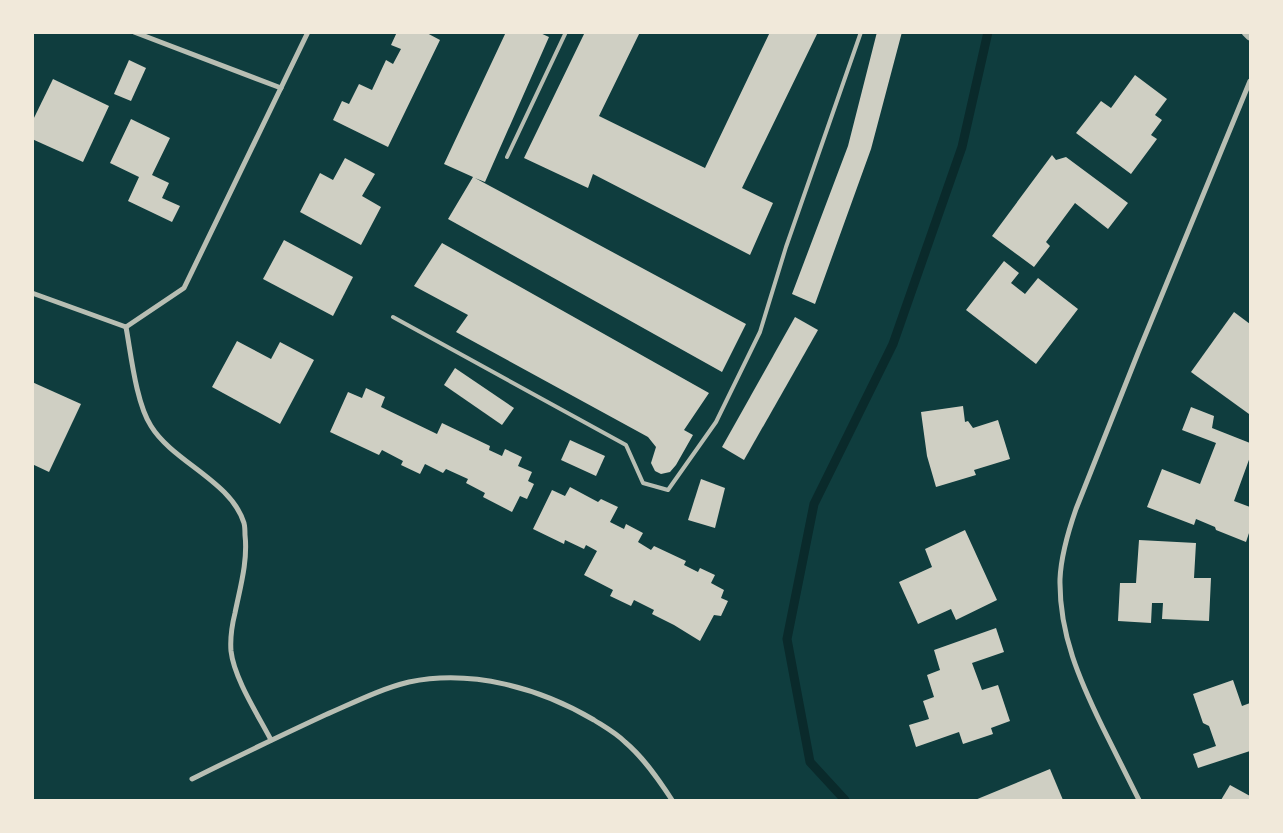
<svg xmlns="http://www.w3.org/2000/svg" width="1283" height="833" font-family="'Times New Roman',serif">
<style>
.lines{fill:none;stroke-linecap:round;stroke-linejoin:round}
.stream{stroke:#0a2a2b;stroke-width:9}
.building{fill:#cfcfc3}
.service{stroke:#b8beb3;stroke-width:4}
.minor{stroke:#b8beb3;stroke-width:5}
.tertiary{stroke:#b8beb3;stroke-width:9}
</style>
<rect width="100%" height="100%" fill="#0f3d3e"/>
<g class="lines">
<!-- stream -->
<path class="stream" d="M 845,800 L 810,762 L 787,639 L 814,504 L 893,344 L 962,147 L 988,32"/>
</g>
<!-- building -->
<g class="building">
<path d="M 397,32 L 425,32 L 440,40 L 388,147 L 333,120 L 342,101 L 349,104 L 359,84 L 372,90 L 386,60 L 393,64 L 401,49 L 391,45 Z"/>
<path d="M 506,32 L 538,32 L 549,37 L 485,182 L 475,178 L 746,324 L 722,372 L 448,219 L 473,177 L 444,164 Z"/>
<path d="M 585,32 L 640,32 L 599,116 L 705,168 L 770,32 L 818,32 L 742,188 L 773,203 L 750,255 L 593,174 L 588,188 L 524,158 Z"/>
<path d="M 877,32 L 902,32 L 871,149 L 815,304 L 792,294 L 848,146 Z"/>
<path d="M 129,60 L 146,68 L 131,101 L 114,94 Z"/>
<path d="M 1135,75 L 1167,99 L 1155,115 L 1162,120 L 1151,135 L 1157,139 L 1131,174 L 1076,133 L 1101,101 L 1111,108 Z"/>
<path d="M 53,79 L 109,106 L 83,162 L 32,139 L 32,122 Z"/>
<path d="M 131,119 L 170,138 L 152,175 L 169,183 L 162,198 L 180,206 L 172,222 L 128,201 L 139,177 L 110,163 Z"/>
<path d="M 1052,155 L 1056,160 L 1066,157 L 1128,203 L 1108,229 L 1075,203 L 1046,242 L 1050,246 L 1034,267 L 992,236 Z"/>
<path d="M 345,158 L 375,174 L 362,196 L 381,207 L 361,245 L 300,212 L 320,173 L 333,180 Z"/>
<path d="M 284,240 L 353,277 L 333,316 L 263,279 Z"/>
<path d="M 442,243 L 709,393 L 684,430 L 693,435 L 676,465 L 670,472 L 661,474 L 655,471 L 651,463 L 656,447 L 648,437 L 456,332 L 468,315 L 414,286 Z"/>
<path d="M 1004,261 L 1019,273 L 1011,283 L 1025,294 L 1038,278 L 1078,309 L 1036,364 L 966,310 Z"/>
<path d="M 1234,312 L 1250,324 L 1250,412 L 1249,414 L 1191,372 Z"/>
<path d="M 795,317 L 818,330 L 744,460 L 722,447 Z"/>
<path d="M 237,341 L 271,359 L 280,342 L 314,360 L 280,424 L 212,387 Z"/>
<path d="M 455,368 L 514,408 L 502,425 L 444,385 Z"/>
<path d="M 32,382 L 81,404 L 49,472 L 32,464 Z"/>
<path d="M 366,388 L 385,397 L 381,407 L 437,434 L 442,423 L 490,446 L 489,450 L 502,456 L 505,449 L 522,457 L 518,466 L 532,472 L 528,481 L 534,484 L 527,499 L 520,496 L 512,512 L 483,497 L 485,493 L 466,483 L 468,479 L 446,469 L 443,473 L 425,464 L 420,474 L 401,465 L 403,461 L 382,450 L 379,455 L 330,432 L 348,392 L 362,398 Z"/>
<path d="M 963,406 L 965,422 L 968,421 L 973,428 L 998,420 L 1010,459 L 974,470 L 976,475 L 936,487 L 927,456 L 921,412 Z"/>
<path d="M 1191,407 L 1214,416 L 1212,428 L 1250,443 L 1250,457 L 1234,501 L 1250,507 L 1250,530 L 1246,542 L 1216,530 L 1215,527 L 1196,519 L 1194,525 L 1147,507 L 1162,469 L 1200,484 L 1216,443 L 1182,430 Z"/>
<path d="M 570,440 L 605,456 L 596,476 L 561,460 Z"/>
<path d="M 701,479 L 725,488 L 715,528 L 688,520 Z"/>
<path d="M 570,487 L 598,502 L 601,499 L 618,507 L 610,522 L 624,529 L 626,524 L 643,533 L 638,542 L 651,550 L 654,546 L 686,561 L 684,565 L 698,572 L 700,568 L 715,575 L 711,583 L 724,590 L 721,598 L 728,601 L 721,616 L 714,615 L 700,641 L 674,625 L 652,614 L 654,610 L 634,600 L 631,606 L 610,596 L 613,590 L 584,575 L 597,551 L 586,545 L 584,549 L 565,540 L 564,544 L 533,529 L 552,490 L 565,496 Z"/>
<path d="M 965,530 L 997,600 L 956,620 L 951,609 L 918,624 L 899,582 L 932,567 L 925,549 Z"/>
<path d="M 1139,540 L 1196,543 L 1194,578 L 1211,578 L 1209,621 L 1162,619 L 1163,603 L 1152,603 L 1151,623 L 1118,621 L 1120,583 L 1136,583 Z"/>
<path d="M 996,628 L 1004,652 L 972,663 L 982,690 L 998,685 L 1010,721 L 991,728 L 993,734 L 963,744 L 959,732 L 916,747 L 909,725 L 929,719 L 923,701 L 934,697 L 927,675 L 940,670 L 934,650 Z"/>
<path d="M 1233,680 L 1242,706 L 1250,703 L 1250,751 L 1198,768 L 1193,754 L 1216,746 L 1209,726 L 1203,723 L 1193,694 Z"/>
<path d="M 1050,769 L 1063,800 L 975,800 Z"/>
<path d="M 1230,785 L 1250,796 L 1250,800 L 1221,800 Z"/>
</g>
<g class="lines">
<!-- service -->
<g class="service">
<path d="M 507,157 L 566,32"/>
<path d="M 393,317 L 626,445 L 643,483 L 668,490 L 716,422 L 760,332 L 786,247 L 861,32"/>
</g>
<!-- minor -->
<g class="minor">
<path d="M 134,32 L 281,88"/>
<path d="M 32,293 L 126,327"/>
<path d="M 126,327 C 131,354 136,403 151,426 C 173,462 231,481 244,523 C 245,527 245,531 245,535 C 248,561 240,588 235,613 C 232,625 230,638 231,651 C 234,678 258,715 271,740"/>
<path d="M 126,327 L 184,288 L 308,32"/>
<path d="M 192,779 C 236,757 280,736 325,715 C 353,703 380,689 409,682 C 472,669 540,688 594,720 C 605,727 616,733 625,742 C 644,758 659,780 672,800"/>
<path d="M 1139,800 C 1127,776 1115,752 1103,728 C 1080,681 1059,634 1060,579 C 1061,555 1068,532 1076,509 L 1138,353 L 1250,81"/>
</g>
<!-- tertiary -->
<path class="tertiary" d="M 1246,32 L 1250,36"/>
</g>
<!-- border -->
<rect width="1283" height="833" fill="none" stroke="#f1e9da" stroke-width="68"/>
</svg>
